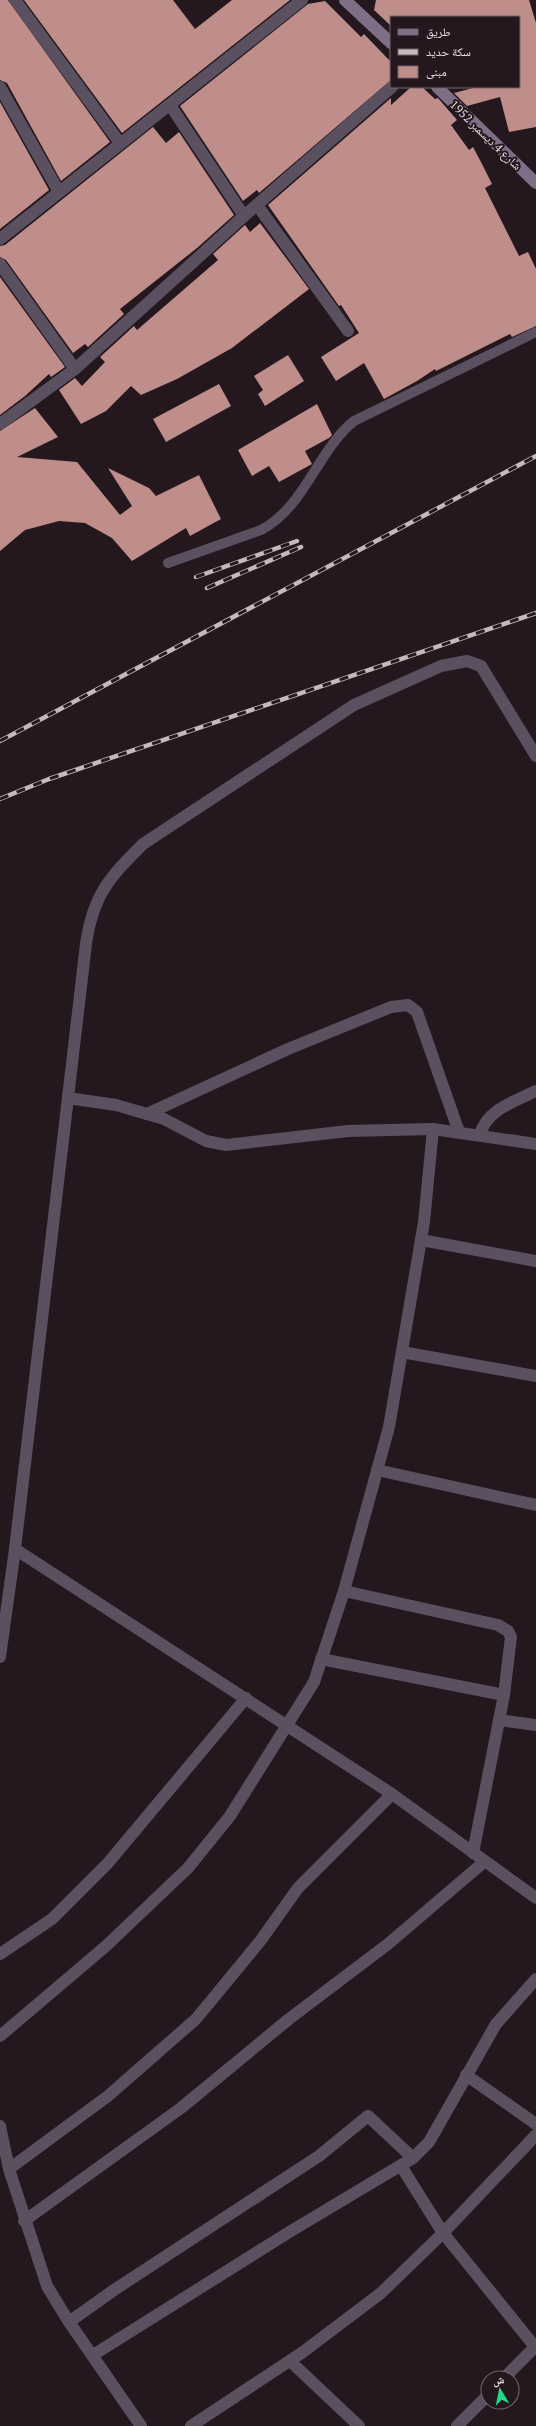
<svg xmlns="http://www.w3.org/2000/svg" width="536" height="2426" font-family="'PT Serif','Noto Naskh Arabic',serif">
<style>
.building{fill:#bf8e8a}
.lines{fill:none;stroke-linecap:round;stroke-linejoin:round}
.lane{stroke:#5a505f;stroke-width:10}
.street{stroke:#5a505f;stroke-width:12}
.secondary{stroke:#7f6e86;stroke-width:12}
.rail-casing{stroke:#c4b9be;stroke-width:4.5}
.rail{stroke:#24171d;stroke-width:3;stroke-dasharray:9;stroke-linecap:butt}
.labels{text-anchor:middle;dominant-baseline:central;stroke-width:4;stroke-linejoin:round;paint-order:stroke}
.street-label{font-size:12px;fill:#e8dee3;stroke:#24171d}
</style>
<rect width="100%" height="100%" fill="#24171d"/>
<!-- building -->
<g class="building">
<path d="M 0,0 L 8,0 L 110,142 L 61,181 L 7,83 L 0,80 Z"/>
<path d="M 24,0 L 173,0 L 195,29 L 232,0 L 290,0 L 122,133 Z"/>
<path d="M 376,0 L 529,0 L 536,23 L 536,127 L 509,132 L 500,97 L 467,106 L 454,93 L 477,87 L 519,87 L 519,17 L 391,17 L 391,26 L 374,10 Z"/>
<path d="M 325,1 L 361,37 L 364,34 L 391,62 L 391,80 L 259,193 L 257,190 L 243,201 L 180,106 L 308,4 Z"/>
<path d="M 411,87 L 422,87 L 435,99 L 438,98 L 457,120 L 451,125 L 469,150 L 473,147 L 481,162 L 492,184 L 485,188 L 519,256 L 528,252 L 536,269 L 536,326 L 512,337 L 510,334 L 436,371 L 435,369 L 417,381 L 384,399 L 364,363 L 336,381 L 321,357 L 359,333 L 341,305 L 339,306 L 268,205 L 391,98 L 391,105 Z"/>
<path d="M 0,102 L 49,190 L 0,229 Z"/>
<path d="M 153,127 L 166,143 L 179,132 L 234,215 L 197,248 L 120,309 L 124,314 L 88,347 L 85,344 L 73,353 L 6,260 L 0,257 L 0,246 L 5,245 Z"/>
<path d="M 260,223 L 309,289 L 232,348 L 177,379 L 141,395 L 131,386 L 106,411 L 81,424 L 59,390 L 75,378 L 82,386 L 105,362 L 100,357 L 134,326 L 137,330 L 218,260 L 213,254 L 245,225 L 250,232 Z"/>
<path d="M 0,277 L 65,367 L 51,377 L 49,374 L 25,396 L 0,415 Z"/>
<path d="M 288,355 L 304,381 L 265,406 L 258,394 L 263,390 L 254,376 Z"/>
<path d="M 219,384 L 231,406 L 166,442 L 153,419 Z"/>
<path d="M 317,404 L 332,435 L 329,438 L 305,451 L 312,464 L 279,482 L 269,466 L 252,476 L 238,450 Z"/>
<path d="M 35,408 L 58,437 L 17,457 L 77,462 L 120,515 L 132,506 L 108,468 L 149,488 L 156,496 L 199,475 L 221,519 L 190,536 L 186,528 L 132,561 L 112,538 L 85,523 L 59,521 L 25,530 L 0,551 L 0,431 Z"/>
</g>
<g class="lines">
<!-- lane -->
<path class="lane" d="M 168,563 L 261,530 C 305,507 317,451 354,421 L 536,332"/>
<!-- street -->
<g class="street">
<path d="M 15,0 L 120,143"/>
<path d="M 0,87 L 59,192"/>
<path d="M 170,105 L 244,216"/>
<path d="M 257,205 L 348,331"/>
<path d="M 0,239 L 302,0"/>
<path d="M 0,264 L 75,369"/>
<path d="M 0,424 L 75,369 L 244,216 L 392,87"/>
<path d="M 68,1098 L 116,1105 L 147,1114 L 164,1119 L 206,1141 L 226,1145 L 348,1131 L 433,1129"/>
<path d="M 147,1114 L 288,1049 L 391,1007 L 408,1005 L 417,1012 L 459,1132"/>
<path d="M 480,1135 C 486,1110 515,1101 536,1091"/>
<path d="M 421,1240 L 536,1261"/>
<path d="M 402,1352 L 536,1376"/>
<path d="M 377,1470 L 536,1505"/>
<path d="M 15,1549 L 392,1794 L 536,1898"/>
<path d="M 344,1591 L 498,1625 L 508,1631 L 511,1637 L 504,1695 L 473,1853"/>
<path d="M 0,1657 L 15,1549 L 86,944 C 93,895 109,878 143,844 L 354,705 L 441,666 L 467,661 L 481,666 L 536,756"/>
<path d="M 321,1659 L 504,1695"/>
<path d="M 499,1720 L 536,1725"/>
<path d="M 0,1954 L 52,1919 L 108,1863 L 246,1698"/>
<path d="M 0,2036 L 106,1946 L 188,1868 L 230,1816 L 314,1682 L 344,1591 L 389,1427 L 424,1222 L 433,1129 L 536,1144"/>
<path d="M 466,2075 L 536,2124"/>
<path d="M 0,2126 L 9,2169 L 47,2286 L 69,2322 L 141,2426"/>
<path d="M 401,2166 L 443,2233 L 536,2348"/>
<path d="M 9,2169 L 108,2096 L 196,2019 L 261,1940 L 298,1888 L 392,1794"/>
<path d="M 24,2221 L 181,2108 L 289,2019 L 388,1944 L 484,1862"/>
<path d="M 69,2322 L 114,2290 L 319,2156 L 368,2116 L 413,2158"/>
<path d="M 93,2355 L 291,2231 L 413,2158 L 429,2142 L 496,2024 L 536,1979"/>
<path d="M 290,2361 L 359,2426"/>
<path d="M 504,2378 L 535,2347"/>
<path d="M 191,2426 L 303,2352 L 381,2293 L 443,2233 L 536,2135"/>
<path d="M 457,2426 L 488,2395"/>
</g>
<!-- secondary -->
<g class="secondary">
<path d="M 345,0 L 391,43"/>
<path d="M 437,87 L 536,183"/>
</g>
<!-- rail casing -->
<g class="rail-casing">
<g id="rail">
<path d="M 196,577 L 297,541"/>
<path d="M 207,588 L 301,547"/>
<path d="M 0,741 L 536,456"/>
<path d="M 0,799 L 49,779 L 536,613"/>
</g>
</g>
<!-- rail -->
<use href="#rail" class="rail"/>
</g>
<g class="labels">
<!-- street labels -->
<g class="street-label">
<text transform="translate(486 135) rotate(44)">شارع 4 ديسمبر 1952</text>
</g>
</g>
<!-- legend -->
<rect x="390" y="16" width="130" height="72" fill="#24171d" stroke="#72676c"/>
<rect x="398" y="29" width="20" height="6" fill="#7f6e86" stroke="#72676c"/>
<text x="426" y="36" font-size="12" fill="#e8dee3">طريق</text>
<rect x="398" y="49" width="20" height="6" fill="#c4b9be" stroke="#72676c"/>
<text x="426" y="56" font-size="12" fill="#e8dee3">سكة حديد</text>
<rect x="398" y="66" width="20" height="12" fill="#bf8e8a" stroke="#72676c"/>
<text x="426" y="76" font-size="12" fill="#e8dee3">مبنى</text>
<!-- north arrow -->
<g transform="translate(500 2390) rotate(350)"><circle r="19" fill="#24171d" stroke="#72676c"/>
<path d="M0-3L7 15L0 10L-7 15Z" fill="#22d887"/>
<text y="-6" font-size="11" font-weight="bold" text-anchor="middle" fill="#e8dee3">ش</text>
</g>
</svg>
